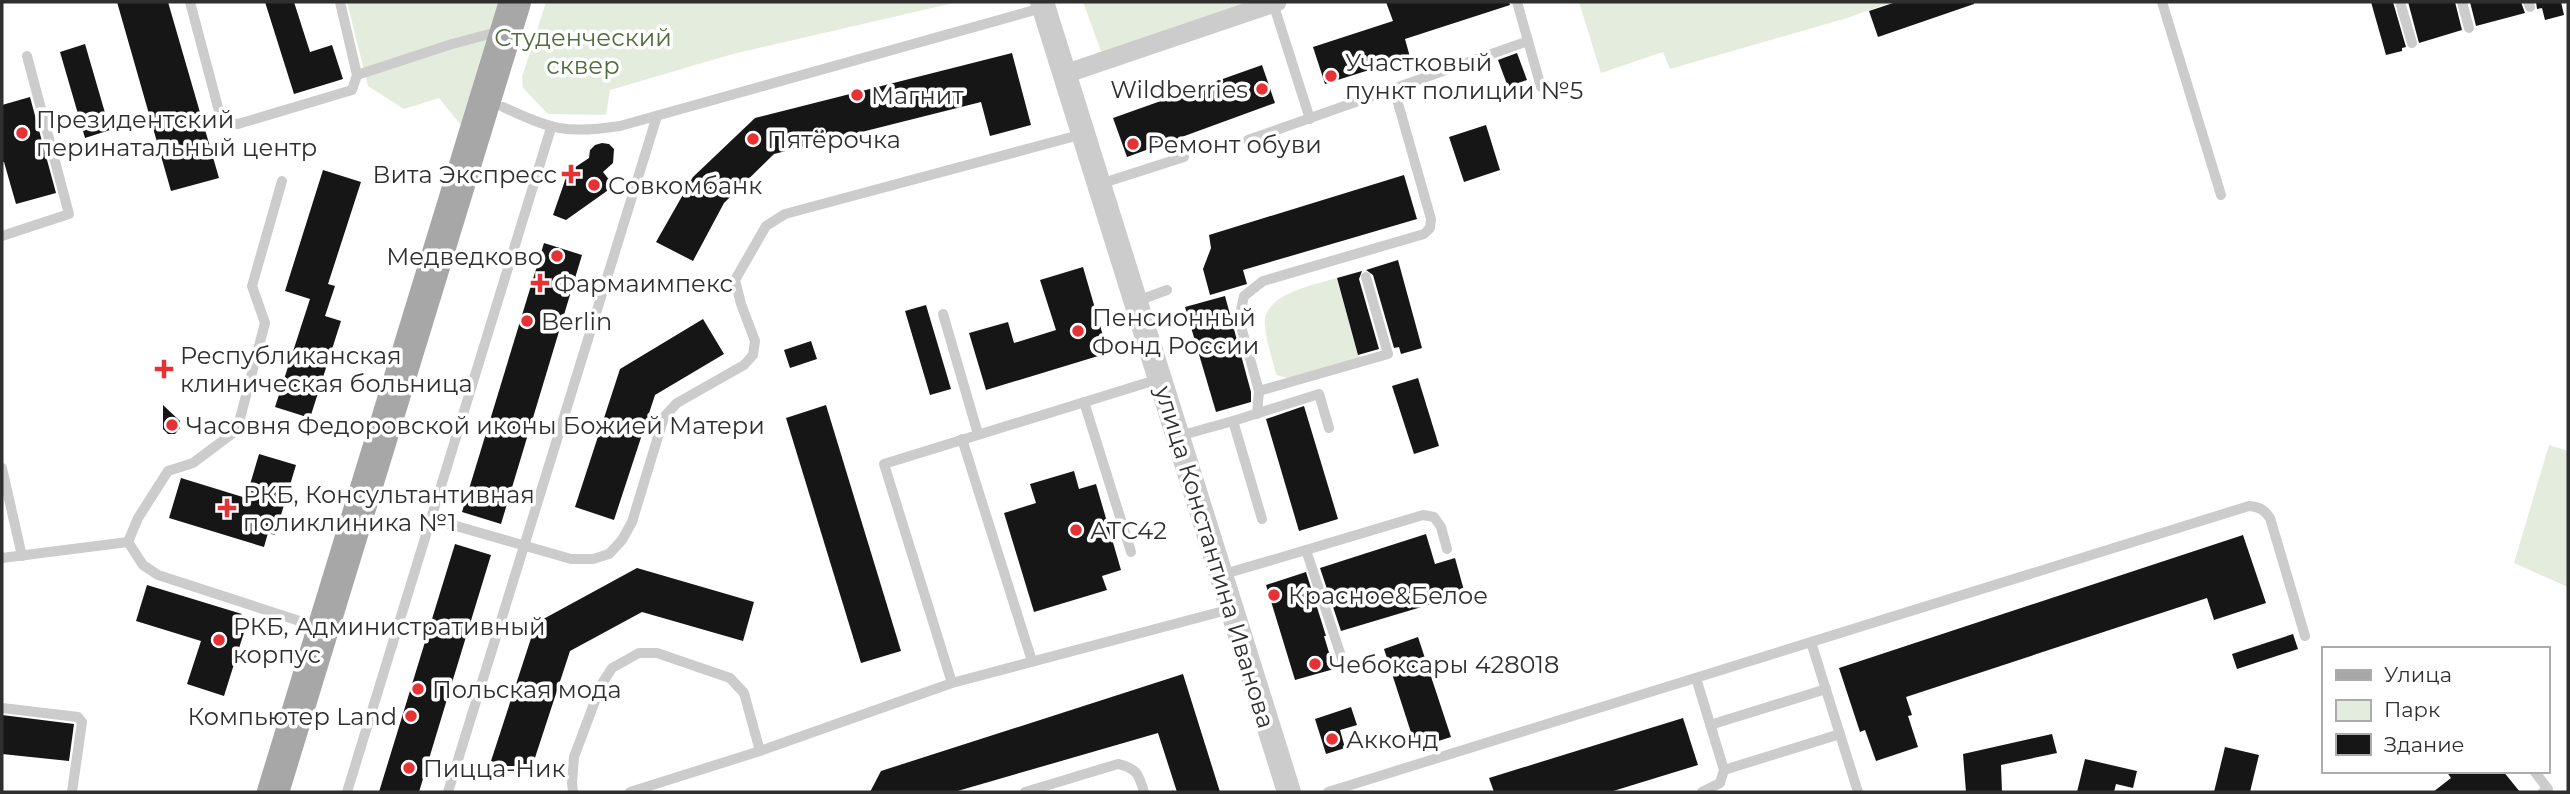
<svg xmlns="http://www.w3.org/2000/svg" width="2570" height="794" font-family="Montserrat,sans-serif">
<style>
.green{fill:#e4ecdd}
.building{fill:#161616}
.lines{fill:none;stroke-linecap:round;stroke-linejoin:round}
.service{stroke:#ccc;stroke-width:10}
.minor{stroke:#ccc;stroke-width:19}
.tertiary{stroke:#ccc;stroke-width:24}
.primary{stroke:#a7a7a7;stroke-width:32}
.poi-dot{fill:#e63135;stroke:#fff;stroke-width:2.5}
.labels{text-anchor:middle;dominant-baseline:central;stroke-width:7;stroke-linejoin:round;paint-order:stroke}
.park-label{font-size:24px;fill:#506b3c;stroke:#fff}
.poi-label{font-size:24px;fill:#2f2f2f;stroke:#fff;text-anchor:start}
.street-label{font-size:24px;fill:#2f2f2f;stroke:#fff}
</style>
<rect width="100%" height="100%" fill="#fff"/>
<!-- green -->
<g class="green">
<path d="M 347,2 L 505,2 L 465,130 L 439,98 L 404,109 L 368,86 Z"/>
<path d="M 546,2 L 958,2 L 733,54 L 610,90 L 606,115 L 548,114 L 523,88 L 522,77 Z"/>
<path d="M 1083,2 L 1252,2 L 1102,54 Z"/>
<path d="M 1579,2 L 1892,2 L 1847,18 L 1670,69 L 1663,52 L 1601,73 Z"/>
<path d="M 1337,278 L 1359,358 L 1291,379 L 1276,375 C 1273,359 1266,342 1265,326 C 1261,294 1314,285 1337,278 Z"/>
<path d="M 2549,445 L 2568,451 L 2568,587 L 2514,563 Z"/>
</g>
<!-- building -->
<g class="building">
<path d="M 117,2 L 168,2 L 219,178 L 171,191 Z"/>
<path d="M 265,2 L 294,2 L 310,52 L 332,45 L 343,79 L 294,94 Z"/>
<path d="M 1386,2 L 1509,2 L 1510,5 L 1405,39 L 1410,57 L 1325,84 L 1313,47 L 1393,21 Z"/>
<path d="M 1896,2 L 1974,2 L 1974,4 L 1878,37 L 1869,11 Z"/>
<path d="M 2371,2 L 2393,2 L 2406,47 L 2402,48 L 2402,51 L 2386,55 Z"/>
<path d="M 2408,2 L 2455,2 L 2462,30 L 2419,43 Z"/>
<path d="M 2470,2 L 2521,2 L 2525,13 L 2476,26 Z"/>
<path d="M 2536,2 L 2561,2 L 2564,15 L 2545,20 L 2542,8 L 2537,9 Z"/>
<path d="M 85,44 L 110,130 L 85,138 L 60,52 Z"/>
<path d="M 1012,53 L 1031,125 L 990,136 L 981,102 L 774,154 L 724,203 L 693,261 L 656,242 L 693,177 L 755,118 Z"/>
<path d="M 1517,53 L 1527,80 L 1508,87 L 1498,60 Z"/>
<path d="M 1262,65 L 1275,103 L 1127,157 L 1113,118 Z"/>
<path d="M 30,97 L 56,193 L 16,204 L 4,162 L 2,162 L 2,105 Z"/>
<path d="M 1486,125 L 1500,170 L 1464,182 L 1449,137 Z"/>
<path d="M 602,143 L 609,144 L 614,149 L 613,163 L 603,172 L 614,186 L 566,220 L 553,215 L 568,172 L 589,158 L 590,150 L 595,145 Z"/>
<path d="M 323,170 L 361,182 L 328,284 L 335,286 L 325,316 L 341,321 L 310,418 L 275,407 L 310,299 L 285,291 Z"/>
<path d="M 1404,175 L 1417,219 L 1243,270 L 1247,284 L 1210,295 L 1203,269 L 1211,248 L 1209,235 Z"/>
<path d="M 544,243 L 582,255 L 501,524 L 462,512 Z"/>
<path d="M 1398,260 L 1422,348 L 1401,354 L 1399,347 L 1394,348 L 1373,275 L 1366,270 Z"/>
<path d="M 1083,267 L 1108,353 L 986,390 L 969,333 L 1008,322 L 1014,343 L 1056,330 L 1040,280 Z"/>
<path d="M 1362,271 L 1359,279 L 1379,349 L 1358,355 L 1337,278 Z"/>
<path d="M 1225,296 L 1251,392 L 1251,402 L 1216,412 L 1185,307 Z"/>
<path d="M 926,305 L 951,389 L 930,395 L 905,311 Z"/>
<path d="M 703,319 L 724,354 L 655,395 L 614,520 L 575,507 L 620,369 Z"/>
<path d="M 811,341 L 817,359 L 790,368 L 784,350 Z"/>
<path d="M 1418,378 L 1439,446 L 1414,454 L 1392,386 Z"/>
<path d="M 163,405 L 180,421 L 180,428 L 175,434 L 168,434 L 163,429 Z"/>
<path d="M 826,405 L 901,651 L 861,663 L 786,418 Z"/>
<path d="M 1304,406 L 1338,519 L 1299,531 L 1266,419 Z"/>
<path d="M 259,454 L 296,465 L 275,535 L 268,533 L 264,547 L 169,518 L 181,478 L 246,498 Z"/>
<path d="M 1074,471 L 1079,489 L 1096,484 L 1121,570 L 1102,576 L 1107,590 L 1034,612 L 1004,513 L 1036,503 L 1030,484 Z"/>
<path d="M 1426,534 L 1435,564 L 1455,558 L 1465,594 L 1341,631 L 1320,568 Z"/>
<path d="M 2243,535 L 2266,603 L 2214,620 L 2207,598 L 1906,697 L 1912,715 L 1908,716 L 1918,747 L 1876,761 L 1865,730 L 1860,732 L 1839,668 Z"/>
<path d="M 455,544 L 491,555 L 451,686 L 419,792 L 379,792 Z"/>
<path d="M 637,568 L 754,602 L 743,641 L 642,612 L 570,651 L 530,773 L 491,761 L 536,623 Z"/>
<path d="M 1306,572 L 1326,636 L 1324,636 L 1334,669 L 1295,680 L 1266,585 Z"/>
<path d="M 147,585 L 242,614 L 239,624 L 246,626 L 224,696 L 187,684 L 201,641 L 136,621 Z"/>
<path d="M 2293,634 L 2298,649 L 2237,669 L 2232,654 Z"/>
<path d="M 1418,637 L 1451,737 L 1416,748 L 1384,649 Z"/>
<path d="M 1183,674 L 1220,792 L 1177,792 L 1158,733 L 954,792 L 870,792 L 881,771 Z"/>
<path d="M 1351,707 L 1357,725 L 1340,730 L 1345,748 L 1326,754 L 1315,719 Z"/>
<path d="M 2,715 L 74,724 L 69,761 L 2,754 Z"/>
<path d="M 1683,718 L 1698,765 L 1610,792 L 1494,792 L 1489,778 Z"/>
<path d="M 2052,734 L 2057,753 L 2001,765 L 2002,792 L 1966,792 L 1963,754 Z"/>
<path d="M 2225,747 L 2259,755 L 2250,792 L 2214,792 Z"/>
<path d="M 2085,759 L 2137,771 L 2133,788 L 2116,784 L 2114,792 L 2077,792 Z"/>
<path d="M 2446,771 L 2503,771 L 2520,792 L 2433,792 L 2451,778 Z"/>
</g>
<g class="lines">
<!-- service -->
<g class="service">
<path d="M 190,2 L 220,115 L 227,123 L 238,124 L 352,90 L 357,75 L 340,2"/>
<path d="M 1517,2 L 1541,87"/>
<path d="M 2162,2 L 2221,195"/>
<path d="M 2400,2 L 2412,43"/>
<path d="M 2462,2 L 2469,28"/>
<path d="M 2528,2 L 2530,7"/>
<path d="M 1273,3 L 1310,119"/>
<path d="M 357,75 L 452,44 L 501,31"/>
<path d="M 503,107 C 552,130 567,134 620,126 L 1042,8"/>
<path d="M 1248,140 L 1528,41"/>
<path d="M 1100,184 L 1184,157"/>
<path d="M 2,236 L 69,214 L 27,56"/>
<path d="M 1137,301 L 1167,290"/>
<path d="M 943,314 L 978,434"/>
<path d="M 1259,391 L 1388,354 L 1366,277"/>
<path d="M 1084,402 L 1131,552"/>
<path d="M 1257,414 L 1259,391 L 1239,319 L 1244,296 L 1263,281 L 1424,234 L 1430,228 L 1431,219 L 1394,89"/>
<path d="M 1179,436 L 1233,421"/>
<path d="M 962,439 L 1032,661"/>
<path d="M 2,468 L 22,556"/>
<path d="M 432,519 L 571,559 L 593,559 L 609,554 L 622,540 L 632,522 L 664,417 L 677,403 L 744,365 L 753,355 L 755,341 L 741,304 L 735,280 L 766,226 L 785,214 L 1083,134"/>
<path d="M 1262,519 L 1233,421 L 1319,394 L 1329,428"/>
<path d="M 128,542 L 143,565 L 158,575 L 318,627"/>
<path d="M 1306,550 L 1423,515 L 1434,517 L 1441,527 L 1447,549"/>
<path d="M 2,558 L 128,542 L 138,518 L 168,471 L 193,463 L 237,430 L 265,323 L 252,286 L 282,181"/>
<path d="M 1221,575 L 1306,550 L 1345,668"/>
<path d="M 1811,642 L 1858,792"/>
<path d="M 1696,678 L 1724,770 L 1720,783 L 1702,792"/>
<path d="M 952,683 L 884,464 L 1159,379"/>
<path d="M 2,708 L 78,717 L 82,722 L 72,792"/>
<path d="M 1710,725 L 1826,689"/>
<path d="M 1724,770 L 1840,734"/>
<path d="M 2534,771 L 2548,789 L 2543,792"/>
<path d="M 347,792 L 551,128"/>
<path d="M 448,792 L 657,116"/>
<path d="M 573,792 L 572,783 L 574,757 L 601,685 L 612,668 L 639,653 L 657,653 L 730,678 L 744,693 L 760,751"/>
<path d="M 630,792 L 760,751 L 952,683 L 1231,609"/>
<path d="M 1025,792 L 1118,764 C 1137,768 1139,775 1144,792"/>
<path d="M 1328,792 L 2249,506 C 2259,507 2264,509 2270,518 L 2305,636"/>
</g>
<!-- minor -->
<path class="minor" d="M 1065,74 L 1277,2"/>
<!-- tertiary -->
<path class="tertiary" d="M 1042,2 L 1289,792"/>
<!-- primary -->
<path class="primary" d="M 273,792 L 515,2"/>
</g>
<!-- markers -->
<g class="poi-dot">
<circle cx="1331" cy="76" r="7"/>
<circle cx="1262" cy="89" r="7"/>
<circle cx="857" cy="95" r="7"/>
<circle cx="22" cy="133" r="7"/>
<circle cx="753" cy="139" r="7"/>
<circle cx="1133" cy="144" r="7"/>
<path d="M567.5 163.5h7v7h7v7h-7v7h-7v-7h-7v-7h7z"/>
<circle cx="594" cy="185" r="7"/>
<circle cx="557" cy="256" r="7"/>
<path d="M536.5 272.5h7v7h7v7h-7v7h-7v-7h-7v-7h7z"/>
<circle cx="527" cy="321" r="7"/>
<circle cx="1078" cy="331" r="7"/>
<path d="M160.5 358.5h7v7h7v7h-7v7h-7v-7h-7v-7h7z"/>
<circle cx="172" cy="425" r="7"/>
<path d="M223.5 497.5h7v7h7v7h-7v7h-7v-7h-7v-7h7z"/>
<circle cx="1076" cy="530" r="7"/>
<circle cx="1274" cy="595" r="7"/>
<circle cx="219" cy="640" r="7"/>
<circle cx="1315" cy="664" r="7"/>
<circle cx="418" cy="689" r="7"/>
<circle cx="411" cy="716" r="7"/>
<circle cx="1332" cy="739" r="7"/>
<circle cx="409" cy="768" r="7"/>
</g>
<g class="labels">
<!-- park labels -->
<g class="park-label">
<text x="583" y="37">Студенческий<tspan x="583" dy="28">сквер</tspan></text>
</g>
<!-- poi labels -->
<g class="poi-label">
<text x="1345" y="62">Участковый<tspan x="1345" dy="28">пункт полиции №5</tspan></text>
<text x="1248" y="89" text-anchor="end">Wildberries</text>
<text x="871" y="95">Магнит</text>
<text x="36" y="119">Президентский<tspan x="36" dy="28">перинатальный центр</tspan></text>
<text x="767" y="139">Пятёрочка</text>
<text x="1147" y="144">Ремонт обуви</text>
<text x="557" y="174" text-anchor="end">Вита Экспресс</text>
<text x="608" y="185">Совкомбанк</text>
<text x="543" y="256" text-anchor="end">Медведково</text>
<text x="554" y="283">Фармаимпекс</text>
<text x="1092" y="317">Пенсионный<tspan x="1092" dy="28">Фонд России</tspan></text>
<text x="541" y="321">Berlin</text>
<text x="180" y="355">Республиканская<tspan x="180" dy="28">клиническая больница</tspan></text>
<text x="186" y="425">Часовня Федоровской иконы Божией Матери</text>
<text x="243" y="494">РКБ, Консультантивная<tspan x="243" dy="28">поликлиника №1</tspan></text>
<text x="1090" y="530">АТС42</text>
<text x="1288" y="595">Красное&amp;Белое</text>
<text x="233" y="626">РКБ, Административный<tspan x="233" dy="28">корпус</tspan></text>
<text x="1329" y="664">Чебоксары 428018</text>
<text x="432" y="689">Польская мода</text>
<text x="397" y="716" text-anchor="end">Компьютер Land</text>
<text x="1346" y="739">Акконд</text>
<text x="423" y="768">Пицца-Ник</text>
</g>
<!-- street labels -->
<g class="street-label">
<text transform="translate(1215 557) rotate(73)">улица Константина Иванова</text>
</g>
</g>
<!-- border -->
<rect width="2570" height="794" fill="none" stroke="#2f2f2f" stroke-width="7"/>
<!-- legend -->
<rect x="2322" y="647" width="228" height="126" fill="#ffffff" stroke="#acacac" stroke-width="2"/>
<rect x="2336" y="670" width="35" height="10" fill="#a7a7a7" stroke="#acacac" stroke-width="2"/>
<text x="2384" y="682" font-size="21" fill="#2f2f2f">Улица</text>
<rect x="2336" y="700" width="35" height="21" fill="#e4ecdd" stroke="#acacac" stroke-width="2"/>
<text x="2384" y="717" font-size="21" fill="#2f2f2f">Парк</text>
<rect x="2336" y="734" width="35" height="21" fill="#161616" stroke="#acacac" stroke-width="2"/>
<text x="2384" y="752" font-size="21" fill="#2f2f2f">Здание</text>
</svg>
